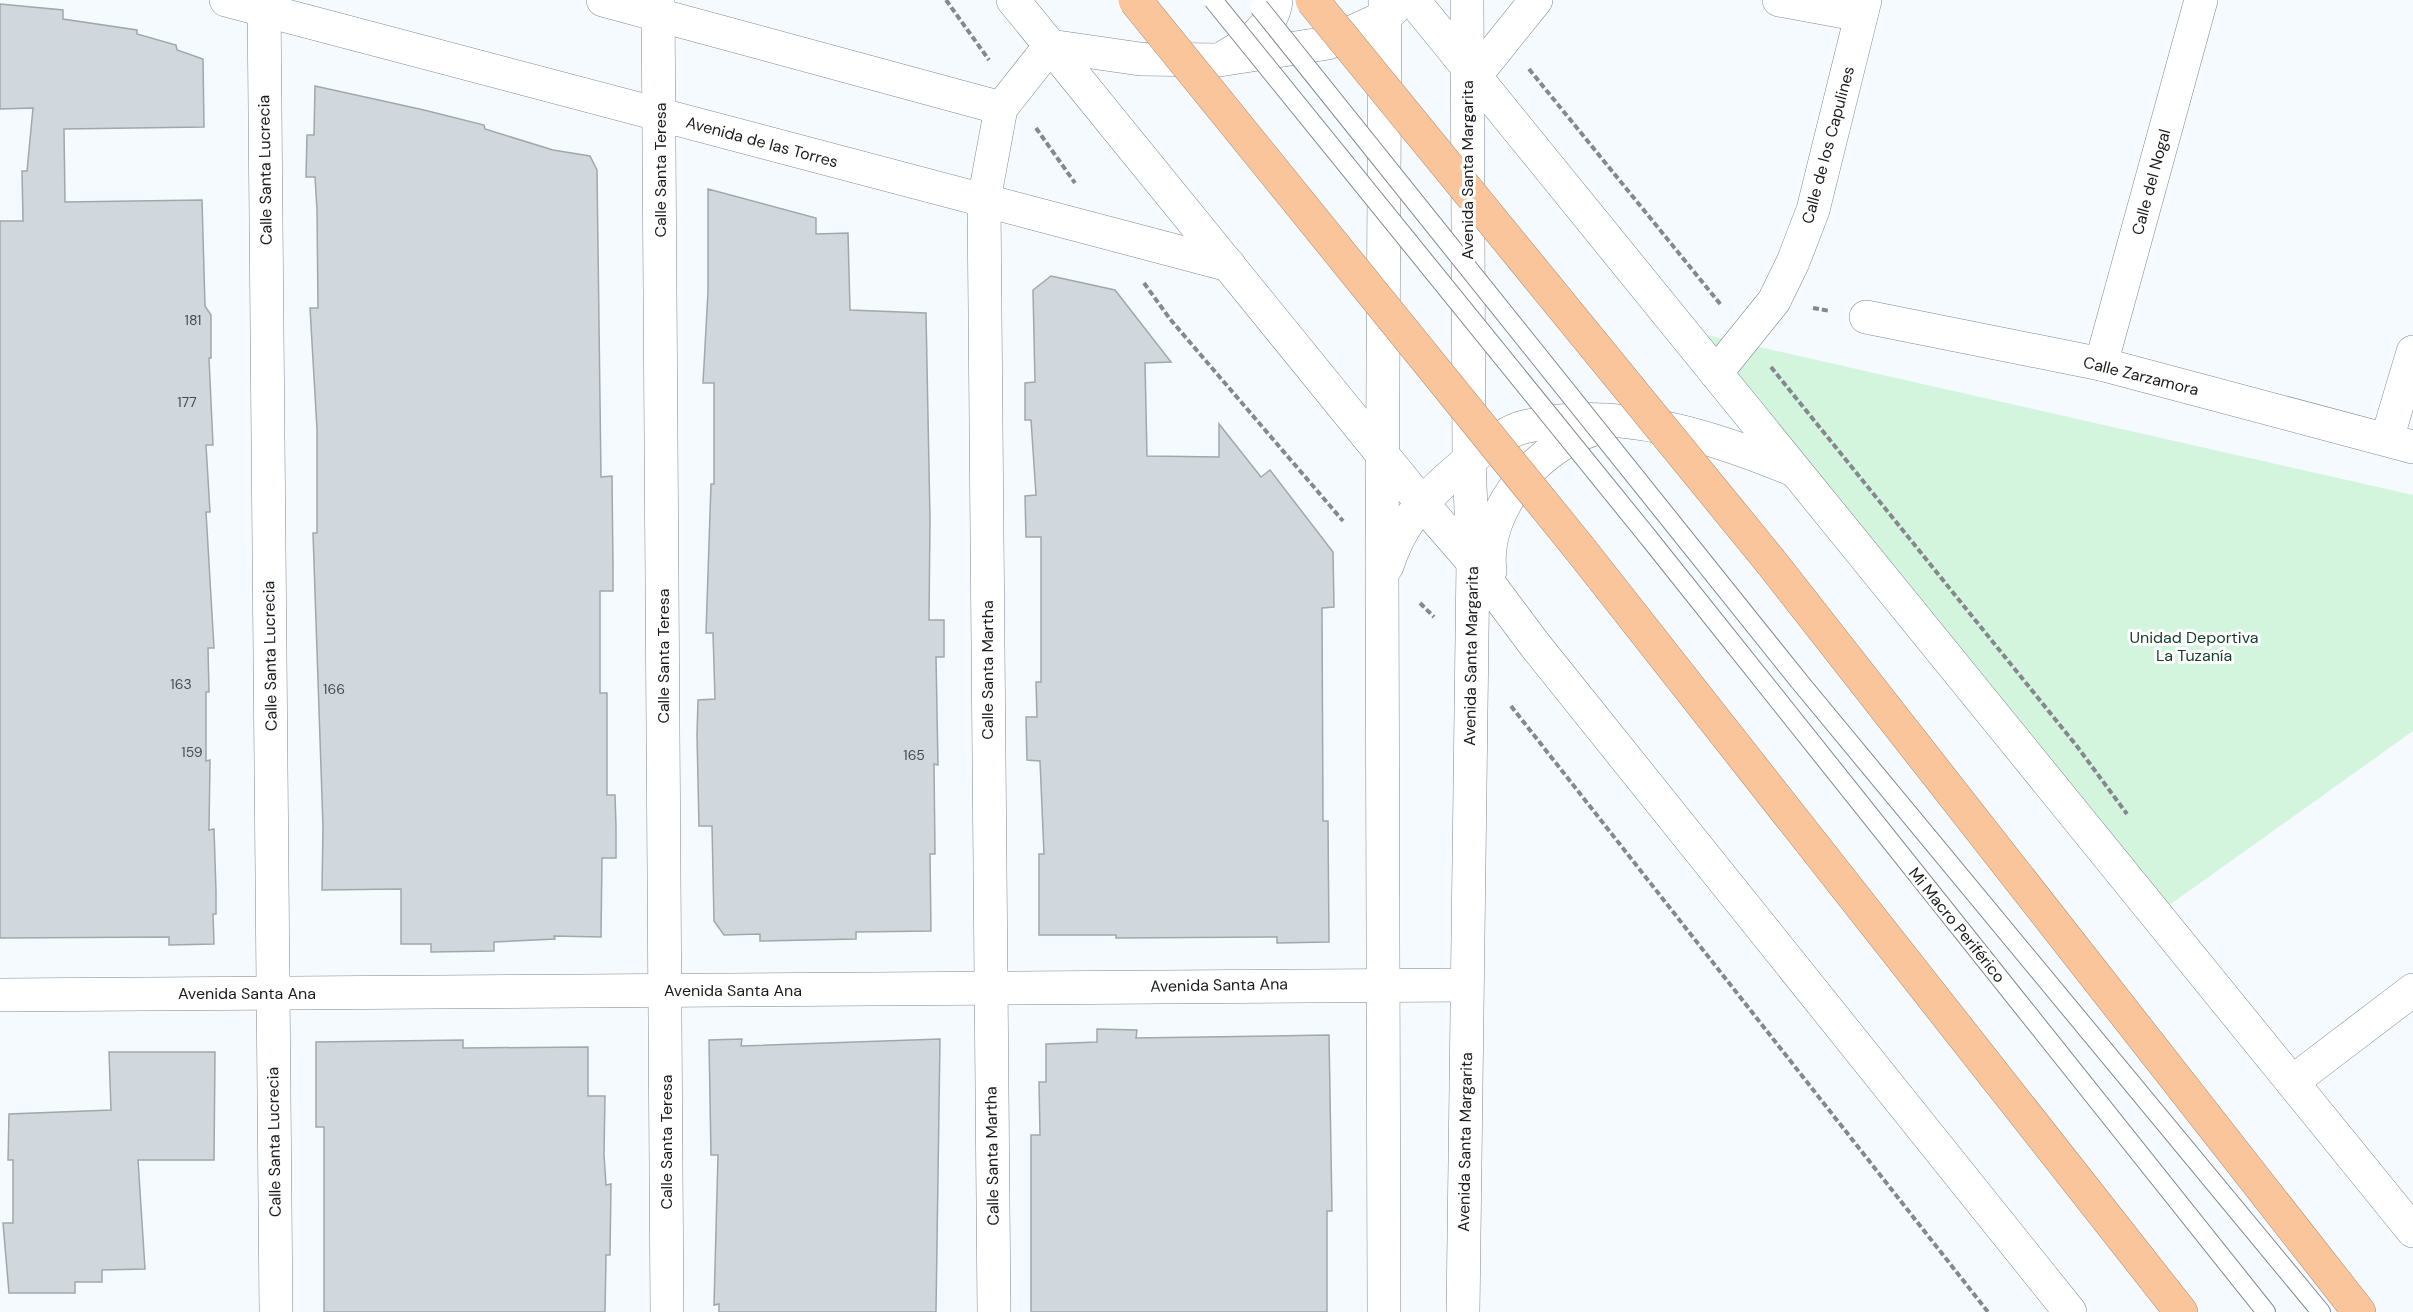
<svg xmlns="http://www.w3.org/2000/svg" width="2413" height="1312" font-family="'DM Sans',sans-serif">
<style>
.green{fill:#d3f4dd}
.building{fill:#d1d8dd;stroke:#a1a7ac;stroke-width:1.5}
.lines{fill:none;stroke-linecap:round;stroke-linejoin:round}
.lane-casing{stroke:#82888e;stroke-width:20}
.street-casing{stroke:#82888e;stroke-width:34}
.secondary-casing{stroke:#82888e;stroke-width:34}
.highway-casing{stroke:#ab8a6f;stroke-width:34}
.path{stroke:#85898c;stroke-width:4;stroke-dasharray:6 3;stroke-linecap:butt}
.lane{stroke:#fff;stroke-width:18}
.street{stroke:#fff;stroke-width:33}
.secondary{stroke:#fff;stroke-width:33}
.highway{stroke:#fac59b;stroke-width:33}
.lane-bridge-casing{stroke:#82888e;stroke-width:20;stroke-linecap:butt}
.highway-bridge-casing{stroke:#ab8a6f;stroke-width:34;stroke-linecap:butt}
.lane-bridge{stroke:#fff;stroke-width:18}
.highway-bridge{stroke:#fac59b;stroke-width:33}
.labels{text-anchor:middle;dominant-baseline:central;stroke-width:6;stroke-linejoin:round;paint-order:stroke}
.number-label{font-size:14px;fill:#474a4d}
.street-label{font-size:16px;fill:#191b1d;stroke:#fff}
.park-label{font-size:16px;fill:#0e3d24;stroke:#fff}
</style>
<rect width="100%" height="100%" fill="#f4fafe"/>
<!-- green -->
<path class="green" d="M 1684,330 L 2413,495 L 2413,731 L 2158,913 Z"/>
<!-- building -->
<g class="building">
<path d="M 0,4 L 63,10 L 63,19 L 137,30 L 137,34 L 176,45 L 177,50 L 203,59 L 204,127 L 64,129 L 65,202 L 202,200 L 205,306 L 211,315 L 211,358 L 209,358 L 213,445 L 206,445 L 210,512 L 206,512 L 214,648 L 208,648 L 209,692 L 206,692 L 206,761 L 210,760 L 209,830 L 214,829 L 216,891 L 216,914 L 213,914 L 214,944 L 169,945 L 169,937 L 0,938 L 0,221 L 23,221 L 22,171 L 27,171 L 33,108 L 0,109 Z"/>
<path d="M 315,86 L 424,110 L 484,125 L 485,129 L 553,150 L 590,156 L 597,170 L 601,477 L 612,476 L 613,568 L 613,591 L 600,591 L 600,693 L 607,693 L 607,795 L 615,795 L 616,826 L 616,858 L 602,858 L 601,937 L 554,936 L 555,939 L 494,942 L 494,951 L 431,952 L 431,944 L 401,944 L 401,889 L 322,890 L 323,827 L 313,533 L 317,533 L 317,429 L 310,308 L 318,308 L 317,210 L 315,177 L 306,177 L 307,135 L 314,135 Z"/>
<path d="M 708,189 L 816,218 L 816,234 L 848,233 L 850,310 L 926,313 L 930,519 L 929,620 L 944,620 L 944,657 L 936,657 L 938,765 L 934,764 L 935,854 L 930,854 L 931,931 L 856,932 L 856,939 L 760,941 L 760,934 L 724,935 L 714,921 L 712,826 L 699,826 L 697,735 L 698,700 L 715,699 L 713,633 L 706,633 L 711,484 L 714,484 L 714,383 L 703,383 L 708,292 Z"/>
<path d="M 1051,276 L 1115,290 L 1171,362 L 1145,363 L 1147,456 L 1219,457 L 1219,424 L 1261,477 L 1270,470 L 1333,552 L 1334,607 L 1322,608 L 1323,821 L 1328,821 L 1329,942 L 1277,943 L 1277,937 L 1116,938 L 1116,935 L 1039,935 L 1039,854 L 1044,854 L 1040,761 L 1027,760 L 1026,717 L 1037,717 L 1036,682 L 1041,682 L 1041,537 L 1026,537 L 1025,496 L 1036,495 L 1031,420 L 1025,420 L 1025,383 L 1035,382 L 1033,290 Z"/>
<path d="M 1097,1029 L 1137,1030 L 1136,1038 L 1329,1035 L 1332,1211 L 1327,1211 L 1327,1312 L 1031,1312 L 1031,1135 L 1040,1135 L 1039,1082 L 1046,1082 L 1046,1044 L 1097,1042 Z"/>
<path d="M 742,1039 L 741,1046 L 940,1039 L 936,1312 L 719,1312 L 719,1304 L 714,1305 L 718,1155 L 711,1155 L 709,1040 Z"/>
<path d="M 463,1040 L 463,1048 L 588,1047 L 588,1096 L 605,1096 L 604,1155 L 606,1185 L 611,1184 L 610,1255 L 606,1255 L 605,1312 L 324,1312 L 324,1127 L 316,1127 L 316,1042 Z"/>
<path d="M 109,1052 L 215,1052 L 214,1160 L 138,1160 L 145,1269 L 102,1270 L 102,1282 L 75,1282 L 75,1293 L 9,1293 L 3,1223 L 13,1223 L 13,1160 L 8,1160 L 9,1114 L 111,1110 Z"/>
</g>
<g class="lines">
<!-- lane casing -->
<g class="lane-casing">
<g id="lane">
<path d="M 1648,537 L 2266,1312"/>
<path d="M 1799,681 L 2321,1312"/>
</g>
</g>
<!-- street casing -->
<g class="street-casing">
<g id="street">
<path d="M 226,0 L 1229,265"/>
<path d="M 264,0 L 276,1312"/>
<path d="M 603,0 L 1001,108"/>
<path d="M 658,0 L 667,1312"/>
<path d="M 1779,0 L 1861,15"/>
<path d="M 1475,76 L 1536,0"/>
<path d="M 1866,317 L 2101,364 L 2413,447"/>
<path d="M 2101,364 L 2201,0"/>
<path d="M 1716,373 L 1774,301 L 1793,262 L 1813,210 L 1865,0"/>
<path d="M 2387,439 L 2413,352"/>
<path d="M 0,995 L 1466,985"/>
<path d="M 2292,1082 L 2413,990"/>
<path d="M 994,1312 L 984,200 L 1001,108 L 1050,46"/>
</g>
</g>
<!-- secondary casing -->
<g class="secondary-casing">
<g id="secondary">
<path d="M 1013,0 L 1421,502 L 1473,562 L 1535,645 L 2070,1312"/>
<path d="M 1413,0 L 2413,1231"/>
<path d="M 1050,46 L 1140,59 L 1219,60 L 1328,43 L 1385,17 L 1398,4"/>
<path d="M 1226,56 C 1247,44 1274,27 1276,0"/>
<path d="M 1387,566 C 1400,526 1418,505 1449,477 C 1465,463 1504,431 1524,427 C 1614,405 1709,435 1791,469"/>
<path d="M 1490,571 C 1482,508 1542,441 1602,427"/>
<path d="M 1384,1312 L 1382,561 L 1385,0"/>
<path d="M 1463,1312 L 1473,562 L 1469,459 L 1467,0"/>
</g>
</g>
<!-- highway casing -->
<g class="highway-casing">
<g id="highway">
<path d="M 1580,549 L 2181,1312"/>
<path d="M 1771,562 L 2359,1312"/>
</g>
</g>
<!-- path -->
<g class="path">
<path d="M 946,0 L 989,60"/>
<path d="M 1529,69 L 1721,305"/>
<path d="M 1036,128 L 1075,183"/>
<path d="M 1144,283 L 1170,319 L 1343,521"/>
<path d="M 1813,308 L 1830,311"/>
<path d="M 1771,367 L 2076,745 L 2127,814"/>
<path d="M 1420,603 L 1434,617"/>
<path d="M 1511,706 L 1988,1312"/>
</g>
<!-- lane -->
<use href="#lane" class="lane"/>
<!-- street -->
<use href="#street" class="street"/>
<!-- secondary -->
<use href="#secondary" class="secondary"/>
<!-- highway -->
<use href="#highway" class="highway"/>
<!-- lane-bridge casing -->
<g class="lane-bridge-casing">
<g id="lane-bridge">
<path d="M 1213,0 L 1648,537"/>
<path d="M 1259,7 L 1799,681"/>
</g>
</g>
<!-- highway-bridge casing -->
<g class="highway-bridge-casing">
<g id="highway-bridge">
<path d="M 1135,0 L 1580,549"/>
<path d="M 1312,0 L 1771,562"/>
</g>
</g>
<!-- lane-bridge -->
<use href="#lane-bridge" class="lane-bridge"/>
<!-- highway-bridge -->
<use href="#highway-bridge" class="highway-bridge"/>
</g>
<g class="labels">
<!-- number labels -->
<g class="number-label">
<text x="193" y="320">181</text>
<text x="187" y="402">177</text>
<text x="181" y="684">163</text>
<text x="334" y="689">166</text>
<text x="192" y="752">159</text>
<text x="914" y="755">165</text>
</g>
<!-- street labels -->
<g class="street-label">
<text transform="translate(762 142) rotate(15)">Avenida de las Torres</text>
<text transform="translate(1828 145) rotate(-75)">Calle de los Capulines</text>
<text transform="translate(265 170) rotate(-91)">Calle Santa Lucrecia</text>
<text transform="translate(660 170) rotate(-90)">Calle Santa Teresa</text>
<text transform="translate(1467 170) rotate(-90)">Avenida Santa Margarita</text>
<text transform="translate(2151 182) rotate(-75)">Calle del Nogal</text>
<text transform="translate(2141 376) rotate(14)">Calle Zarzamora</text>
<text transform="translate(270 656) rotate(-91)">Calle Santa Lucrecia</text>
<text transform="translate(663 656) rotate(-90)">Calle Santa Teresa</text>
<text transform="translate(1471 656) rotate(-89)">Avenida Santa Margarita</text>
<text transform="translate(987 670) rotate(-90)">Calle Santa Martha</text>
<text transform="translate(1957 925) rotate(51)">Mi Macro Periférico</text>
<text transform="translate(1219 985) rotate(-1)">Avenida Santa Ana</text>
<text x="733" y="990">Avenida Santa Ana</text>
<text x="247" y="993">Avenida Santa Ana</text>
<text transform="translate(274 1142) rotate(-91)">Calle Santa Lucrecia</text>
<text transform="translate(666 1142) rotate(-90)">Calle Santa Teresa</text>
<text transform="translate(1465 1142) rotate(-89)">Avenida Santa Margarita</text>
<text transform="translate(992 1156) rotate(-91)">Calle Santa Martha</text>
</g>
<!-- park labels -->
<g class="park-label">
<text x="2194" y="637">Unidad Deportiva<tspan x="2194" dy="18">La Tuzanía</tspan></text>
</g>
</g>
</svg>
